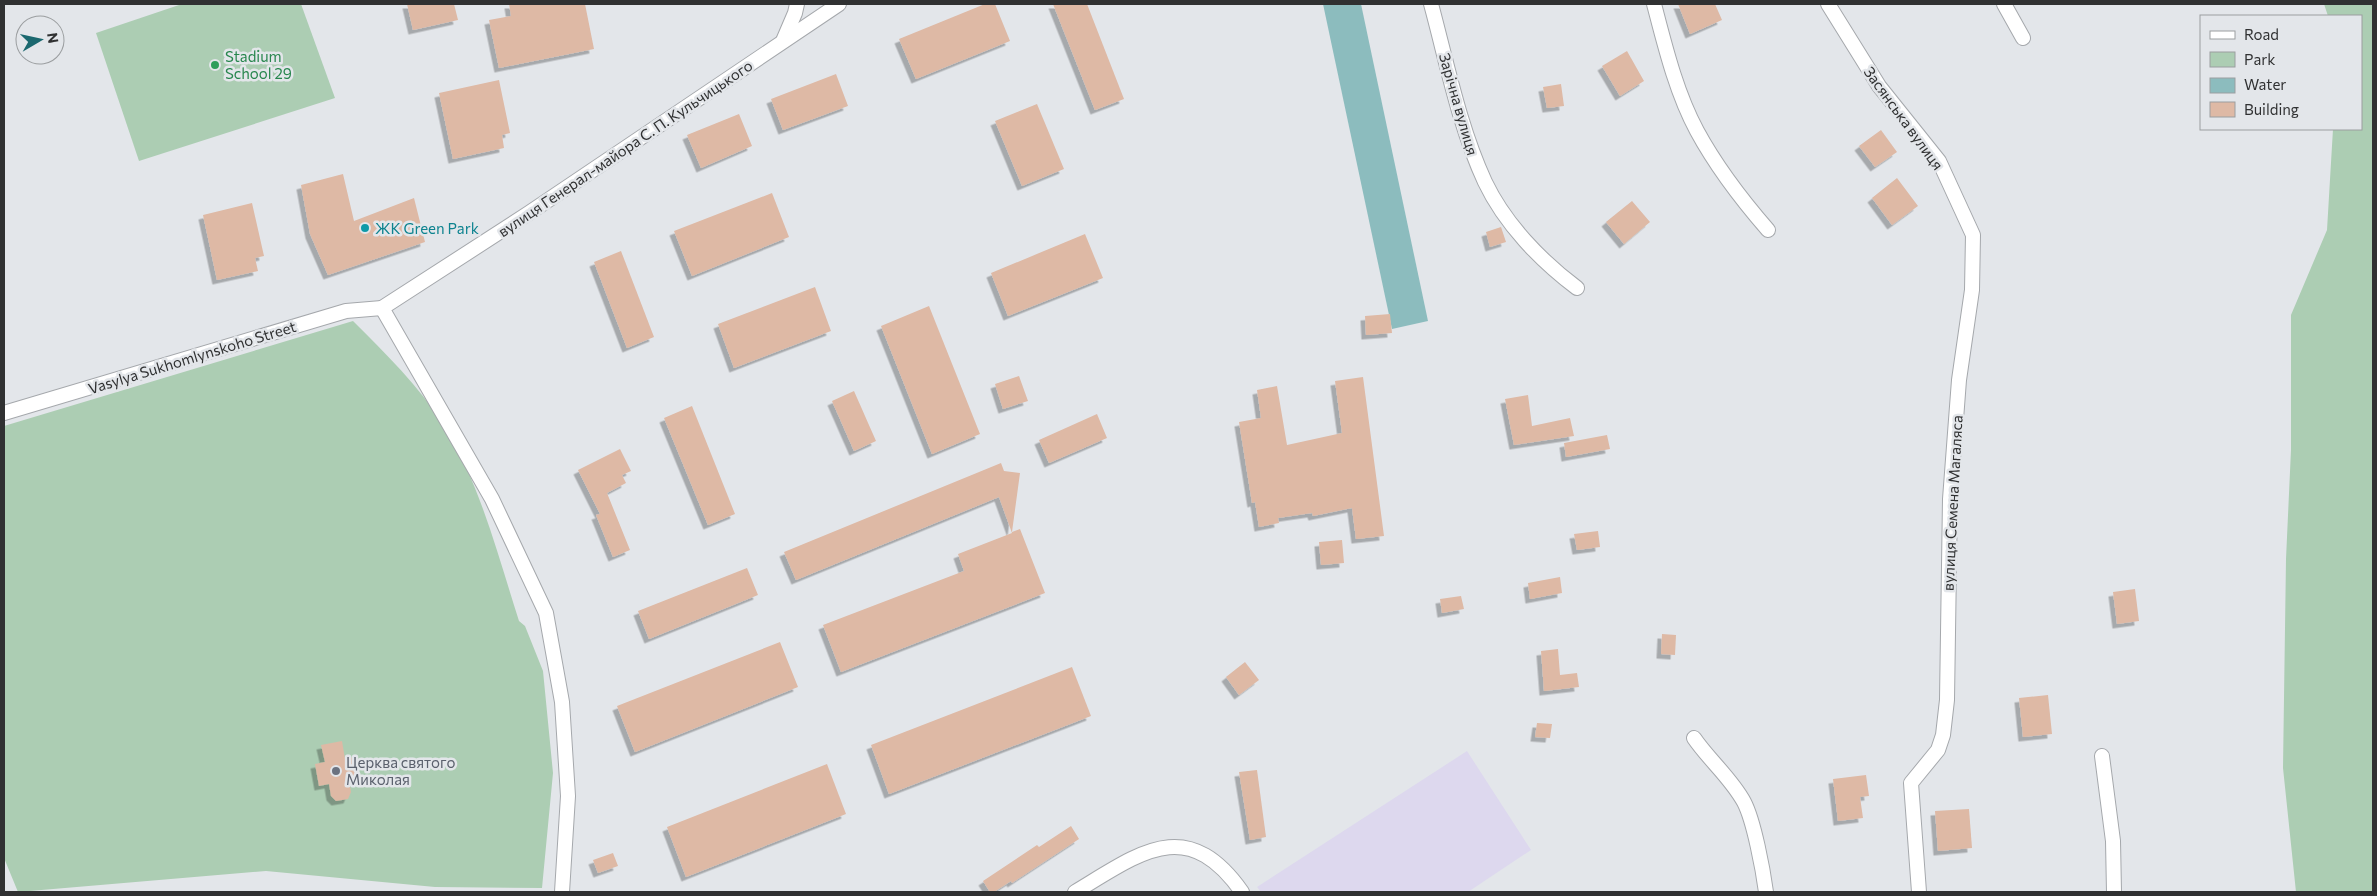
<svg xmlns="http://www.w3.org/2000/svg" width="2377" height="896" font-family="Commissioner,sans-serif">
<style>
.industrial{fill:#ddd8ee}
.green{fill:#accdb3}
.water{fill:#8cbcbe}
.building{fill:#deb9a5;filter:url(#shadow)}
.lines{fill:none;stroke-linecap:round;stroke-linejoin:round}
.street-casing{stroke:#a5a8ac;stroke-width:16}
.street{stroke:#fff;stroke-width:14}
.leisure-dot{fill:#2e9e5b;stroke:#e3e6ea;stroke-width:2}
.culture-dot{fill:#0f9aa8;stroke:#e3e6ea;stroke-width:2}
.worship-dot{fill:#6b7280;stroke:#e3e6ea;stroke-width:2}
.labels{text-anchor:middle;dominant-baseline:central;stroke-width:5;stroke-linejoin:round;paint-order:stroke}
.leisure-label{font-size:15px;fill:#27864d;stroke:#e3e6ea;text-anchor:start}
.street-label{font-size:15px;fill:#303132;stroke:#e3e6ea}
.culture-label{font-size:15px;fill:#0d838f;stroke:#e3e6ea;text-anchor:start}
.worship-label{font-size:15px;fill:#5b616d;stroke:#e3e6ea;text-anchor:start}
</style>
<defs>
<filter id="shadow"><feDropShadow dx="-4.5" dy="4.5" stdDeviation="0" flood-color="#0004"/></filter>
</defs>
<rect width="100%" height="100%" fill="#e3e6ea"/>
<!-- industrial -->
<path class="industrial" d="M 1467,751 L 1531,850 L 1468,892 L 1261,892 L 1257,887 Z"/>
<!-- green -->
<g class="green">
<path d="M 182,4 L 301,4 L 335,98 L 139,161 L 96,33 Z"/>
<path d="M 2324,4 L 2373,4 L 2373,892 L 2296,892 L 2283,768 L 2286,559 L 2291,450 L 2291,315 L 2327,230 L 2333,129 L 2361,129 L 2361,16 L 2328,16 Z"/>
<path d="M 353,321 C 385,353 419,386 443,424 C 480,483 498,556 519,621 L 525,626 L 543,671 L 553,773 L 542,888 L 435,887 L 266,871 L 18,892 L 4,858 L 4,426 Z"/>
</g>
<!-- water -->
<path class="water" d="M 1323,4 L 1361,4 L 1428,321 L 1392,329 Z"/>
<!-- building -->
<g class="building">
<path d="M 407,4 L 454,4 L 458,20 L 413,30 Z"/>
<path d="M 509,4 L 585,4 L 594,49 L 499,68 L 489,20 L 511,16 Z"/>
<path d="M 985,4 L 995,4 L 1010,41 L 916,79 L 899,39 Z"/>
<path d="M 1053,4 L 1087,4 L 1124,99 L 1095,110 Z"/>
<path d="M 1678,4 L 1715,4 L 1722,20 L 1690,34 Z"/>
<path d="M 1627,51 L 1644,81 L 1620,96 L 1602,66 Z"/>
<path d="M 836,74 L 848,106 L 783,130 L 771,99 Z"/>
<path d="M 499,80 L 510,133 L 502,135 L 504,148 L 453,159 L 439,93 Z"/>
<path d="M 1561,84 L 1564,106 L 1547,108 L 1543,87 Z"/>
<path d="M 1037,104 L 1064,169 L 1022,186 L 995,121 Z"/>
<path d="M 739,114 L 752,146 L 701,168 L 687,135 Z"/>
<path d="M 1881,130 L 1897,152 L 1875,167 L 1859,146 Z"/>
<path d="M 343,174 L 354,221 L 414,198 L 425,242 L 328,275 L 310,234 L 301,185 Z"/>
<path d="M 1897,178 L 1918,206 L 1892,225 L 1872,198 Z"/>
<path d="M 772,193 L 789,237 L 692,276 L 674,231 Z"/>
<path d="M 1632,201 L 1650,222 L 1624,244 L 1606,222 Z"/>
<path d="M 252,203 L 264,256 L 255,258 L 258,271 L 217,280 L 203,215 Z"/>
<path d="M 1501,227 L 1506,242 L 1490,247 L 1486,232 Z"/>
<path d="M 1085,234 L 1103,278 L 1008,316 L 991,273 Z"/>
<path d="M 621,251 L 654,337 L 627,348 L 594,262 Z"/>
<path d="M 815,287 L 831,331 L 734,368 L 718,324 Z"/>
<path d="M 929,306 L 980,434 L 932,454 L 881,326 Z"/>
<path d="M 1390,314 L 1392,333 L 1366,335 L 1365,316 Z"/>
<path d="M 1019,376 L 1028,401 L 1003,409 L 995,384 Z"/>
<path d="M 1363,377 L 1384,536 L 1356,539 L 1352,508 L 1313,516 L 1312,513 L 1278,518 L 1279,523 L 1259,527 L 1255,502 L 1252,503 L 1239,422 L 1261,418 L 1257,390 L 1277,386 L 1287,445 L 1342,433 L 1335,381 Z"/>
<path d="M 854,391 L 876,441 L 854,451 L 832,401 Z"/>
<path d="M 1528,395 L 1532,426 L 1570,418 L 1574,436 L 1514,445 L 1505,399 Z"/>
<path d="M 692,406 L 735,514 L 708,525 L 664,418 Z"/>
<path d="M 1097,414 L 1107,438 L 1049,463 L 1039,440 Z"/>
<path d="M 1607,435 L 1610,449 L 1566,457 L 1564,443 Z"/>
<path d="M 620,449 L 631,471 L 622,475 L 626,483 L 607,493 L 630,550 L 613,557 L 596,515 L 600,514 L 578,470 Z"/>
<path d="M 1001,463 L 1004,471 L 1020,473 L 1012,532 L 1020,529 L 1045,593 L 841,672 L 823,625 L 964,571 L 958,554 L 1012,533 L 999,497 L 796,580 L 784,552 Z"/>
<path d="M 1598,531 L 1600,547 L 1577,550 L 1574,534 Z"/>
<path d="M 1342,540 L 1344,563 L 1321,565 L 1319,542 Z"/>
<path d="M 747,568 L 758,595 L 649,639 L 638,611 Z"/>
<path d="M 1560,577 L 1562,593 L 1530,599 L 1528,583 Z"/>
<path d="M 2135,589 L 2139,621 L 2117,624 L 2113,592 Z"/>
<path d="M 1461,596 L 1464,609 L 1442,613 L 1440,599 Z"/>
<path d="M 1662,634 L 1676,635 L 1675,655 L 1661,654 Z"/>
<path d="M 780,642 L 798,687 L 635,752 L 617,706 Z"/>
<path d="M 1558,649 L 1560,675 L 1577,673 L 1579,687 L 1544,691 L 1541,651 Z"/>
<path d="M 1245,662 L 1259,680 L 1239,695 L 1226,677 Z"/>
<path d="M 1072,667 L 1091,716 L 889,794 L 871,745 Z"/>
<path d="M 2048,695 L 2052,734 L 2023,737 L 2019,698 Z"/>
<path d="M 1537,723 L 1552,724 L 1550,738 L 1535,737 Z"/>
<path d="M 342,741 L 345,759 L 354,757 L 357,778 L 349,780 L 351,792 L 348,799 L 336,801 L 331,796 L 329,784 L 319,786 L 315,764 L 325,762 L 321,745 Z"/>
<path d="M 827,764 L 846,814 L 686,877 L 667,827 Z"/>
<path d="M 1257,770 L 1266,837 L 1250,840 L 1239,772 Z"/>
<path d="M 1866,775 L 1869,796 L 1860,797 L 1863,818 L 1838,821 L 1833,779 Z"/>
<path d="M 1969,809 L 1972,848 L 1938,851 L 1935,811 Z"/>
<path d="M 1071,826 L 1079,839 L 1012,883 L 1011,881 L 994,892 L 990,892 L 983,881 L 1037,845 L 1039,847 Z"/>
<path d="M 613,853 L 618,866 L 598,873 L 593,860 Z"/>
</g>
<g class="lines">
<!-- street casing -->
<g class="street-casing">
<g id="street">
<path d="M 1431,4 C 1447,63 1459,126 1485,182 C 1505,224 1541,261 1577,288"/>
<path d="M 1654,4 C 1665,46 1676,92 1697,131 C 1716,166 1741,199 1768,230"/>
<path d="M 1828,4 L 1879,86 L 1939,161 L 1973,235 L 1972,290 L 1959,380 L 1950,499 L 1947,700 L 1943,735 L 1938,750 L 1911,783 L 1919,892"/>
<path d="M 2004,4 L 2023,38"/>
<path d="M 783,41 L 795,13 L 797,4"/>
<path d="M 4,413 L 346,311 L 382,308"/>
<path d="M 1694,738 C 1709,760 1731,778 1744,802 C 1754,821 1763,870 1766,892"/>
<path d="M 2102,756 L 2113,841 L 2114,892"/>
<path d="M 562,892 L 568,796 L 562,702 L 546,613 L 492,499 L 382,308 L 529,213 L 839,4"/>
<path d="M 1075,892 C 1140,853 1187,814 1242,892"/>
</g>
</g>
<!-- street -->
<use href="#street" class="street"/>
</g>
<!-- markers -->
<circle class="leisure-dot" cx="215" cy="65" r="5"/>
<circle class="culture-dot" cx="365" cy="228" r="5"/>
<circle class="worship-dot" cx="336" cy="771" r="5"/>
<g class="labels">
<!-- leisure labels -->
<g class="leisure-label">
<text x="225" y="56">Stadium<tspan x="225" dy="17">School 29</tspan></text>
</g>
<!-- street labels -->
<g class="street-label">
<text transform="translate(1459 104) rotate(74)">Зарічна вулиця</text>
<text transform="translate(1904 118) rotate(54)">Засянська вулиця</text>
<text transform="translate(625 148) rotate(-34)">вулиця Генерал-майора С. П. Кульчицького</text>
<text transform="translate(192 357) rotate(-17)">Vasylya Sukhomlynskoho Street</text>
<text transform="translate(1952 503) rotate(-87)">вулиця Семена Магаляса</text>
</g>
<!-- culture labels -->
<g class="culture-label">
<text x="375" y="228">ЖК Green Park</text>
</g>
<!-- worship labels -->
<g class="worship-label">
<text x="346" y="762">Церква святого<tspan x="346" dy="17">Миколая</tspan></text>
</g>
</g>
<!-- border -->
<rect width="2377" height="896" fill="none" stroke="#303132" stroke-width="10"/>
<!-- legend -->
<rect x="2200" y="15" width="162" height="115" fill="#e3e6ea" stroke="#9b9ea0"/>
<rect x="2210" y="31" width="25" height="8" fill="#ffffff" stroke="#9b9ea0"/>
<text x="2244" y="40" font-size="15" fill="#303132">Road</text>
<rect x="2210" y="52" width="25" height="15" fill="#accdb3" stroke="#9b9ea0"/>
<text x="2244" y="65" font-size="15" fill="#303132">Park</text>
<rect x="2210" y="78" width="25" height="15" fill="#8cbcbe" stroke="#9b9ea0"/>
<text x="2244" y="90" font-size="15" fill="#303132">Water</text>
<rect x="2210" y="102" width="25" height="15" fill="#deb9a5" stroke="#9b9ea0"/>
<text x="2244" y="115" font-size="15" fill="#303132">Building</text>
<!-- north arrow -->
<g transform="translate(40 40) rotate(81)"><circle r="24" fill="#e3e6ea" stroke="#9b9ea0"/>
<path d="M0-4L9 19L0 12L-9 19Z" fill="#1b686f"/>
<text y="-8" font-size="14" font-weight="bold" text-anchor="middle" fill="#303132">N</text>
</g>
</svg>
